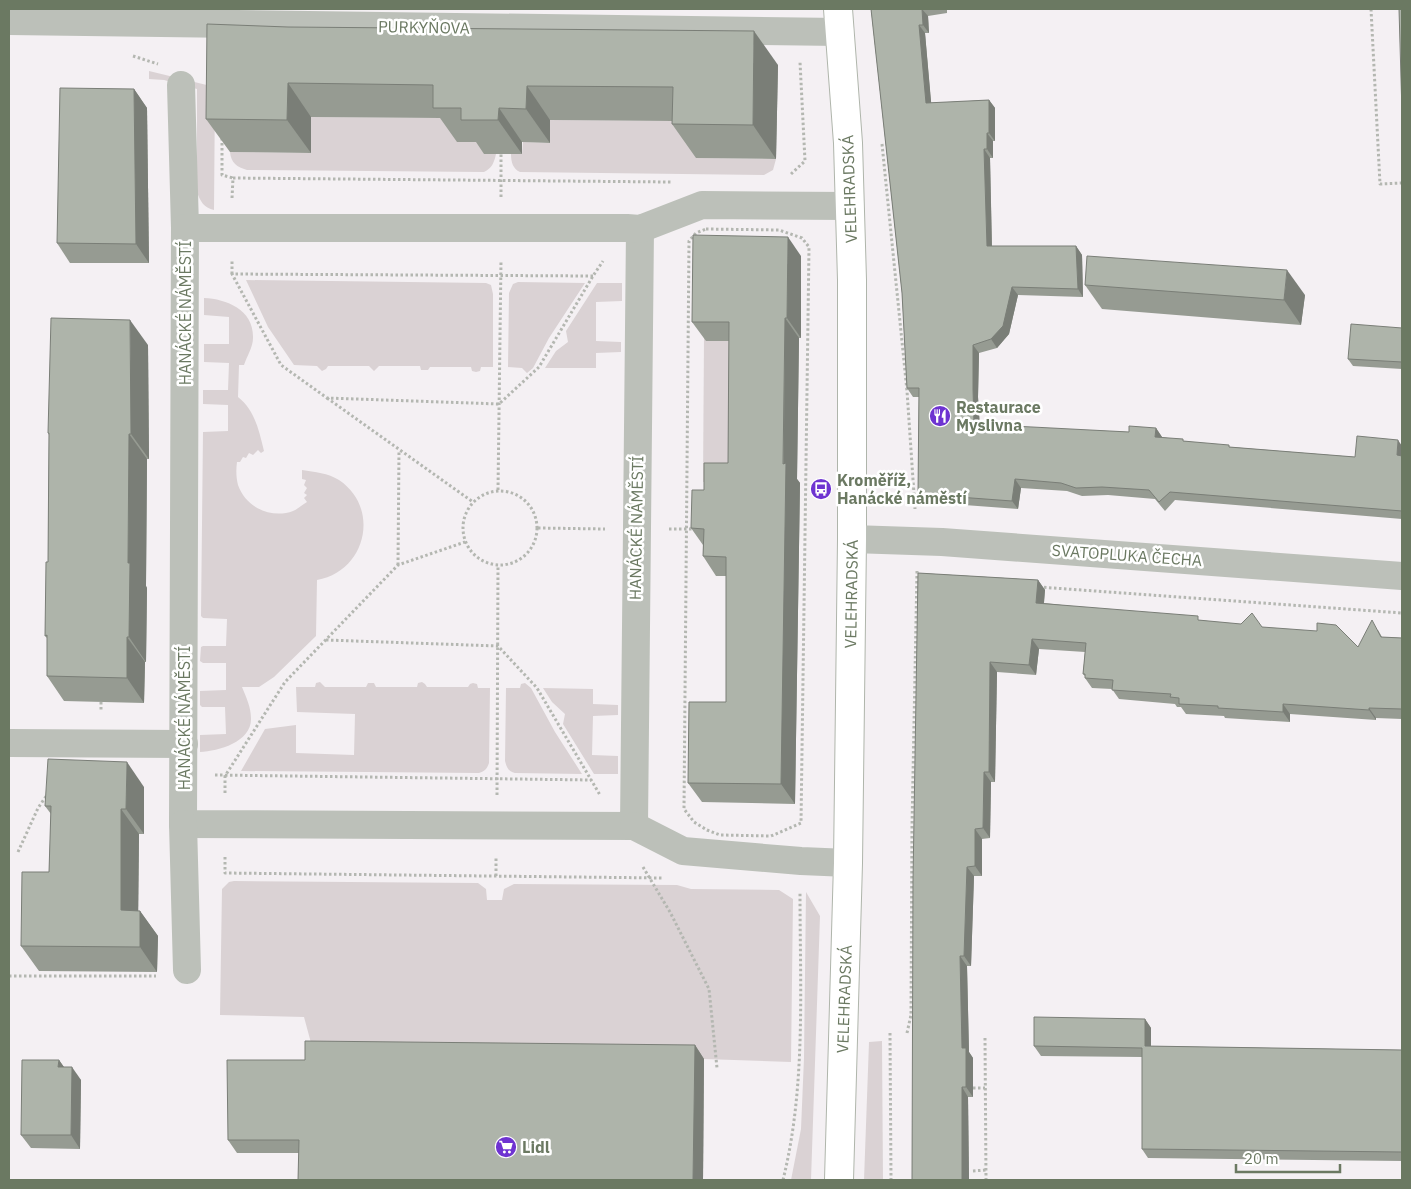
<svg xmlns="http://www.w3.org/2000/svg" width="1411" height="1189" font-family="'IBM Plex Sans',sans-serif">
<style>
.green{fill:#dad2d4}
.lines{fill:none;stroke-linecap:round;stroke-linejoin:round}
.secondary-casing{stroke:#afb5ab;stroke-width:30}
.path{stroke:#b4b7b1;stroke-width:3;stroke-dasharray:2.5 2.5;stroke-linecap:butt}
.minor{stroke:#bcc0b9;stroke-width:28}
.secondary{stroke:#fff;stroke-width:28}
.wall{fill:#969b92}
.shaded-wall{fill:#7a7e77}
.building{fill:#aeb4aa;stroke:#7a7e77}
.labels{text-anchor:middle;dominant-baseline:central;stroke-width:5;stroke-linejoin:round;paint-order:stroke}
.street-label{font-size:16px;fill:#6b7962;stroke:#fff}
.poi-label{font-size:16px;font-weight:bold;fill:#6b7962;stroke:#fff;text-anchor:start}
</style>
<rect width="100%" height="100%" fill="#f4f0f3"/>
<!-- green -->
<g class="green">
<path d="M 149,71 L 215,87 L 214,210 C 204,208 200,201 197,192 L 197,89 L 164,80 L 149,79 Z"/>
<path d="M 311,117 L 457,118 L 484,142 L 484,154 L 496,154 C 494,163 492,168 484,172 L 247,170 C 237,167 231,163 230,152 L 310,153 Z"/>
<path d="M 550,120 L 696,121 L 696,158 L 776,159 L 773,170 L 764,175 L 520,172 C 513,169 511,162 511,154 L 522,154 L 523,142 L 550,143 Z"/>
<path d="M 246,280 L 486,283 L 491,285 L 493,294 L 493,367 L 481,367 L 480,371 L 476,372 L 472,371 L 471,367 L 430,367 L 428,370 L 421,370 L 420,366 L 379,366 L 374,371 L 369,366 L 328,366 L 326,369 L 322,371 L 317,366 L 294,365 L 268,327 Z"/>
<path d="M 518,282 L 585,283 L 549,338 L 533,368 L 527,373 L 522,368 L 508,367 L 509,293 L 513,284 Z"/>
<path d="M 597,283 L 622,283 L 622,301 L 596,302 L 596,341 L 621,342 L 621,352 L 596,353 L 596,368 L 545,368 L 556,351 L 568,342 L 566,331 Z"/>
<path d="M 204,298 C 227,299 254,310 253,338 C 253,347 247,356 244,365 L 239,365 L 238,397 C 255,410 259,431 264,451 L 261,453 L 258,450 L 253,455 L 249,453 L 246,458 L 243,457 L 240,462 L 237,462 C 236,470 236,477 238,485 C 246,508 272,519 293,511 C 298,509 303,504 307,502 L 304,498 L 307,495 L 304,493 L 307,488 L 304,485 L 306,480 L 302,479 L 302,470 C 315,472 328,473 339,480 C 381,508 366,572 317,580 L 316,636 L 274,677 L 259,687 L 242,687 C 246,697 251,707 251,718 C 252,742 219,751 200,752 L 200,735 L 226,734 L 225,707 L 202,707 L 200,705 L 200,691 L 226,690 L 226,663 L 203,663 L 200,661 L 201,647 L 203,646 L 226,646 L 227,619 L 203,618 L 201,616 L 203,432 L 228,431 L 228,405 L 203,404 L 203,390 L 228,390 L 229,363 L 204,362 L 204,344 L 229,344 L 229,317 L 204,315 Z"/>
<path d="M 704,336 L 743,341 L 741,483 L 703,482 Z"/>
<path d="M 320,682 L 325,687 L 366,687 L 368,683 L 374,683 L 376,687 L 417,687 L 418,683 L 422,682 L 425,684 L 427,687 L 468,687 L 470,684 L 473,683 L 477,684 L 478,688 L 490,688 L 489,763 C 487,769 485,771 479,773 L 241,771 L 265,729 L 296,725 L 296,753 L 354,755 L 355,714 L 297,712 L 296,687 L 315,687 L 316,683 Z"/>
<path d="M 525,683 L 531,688 L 555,732 L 582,774 L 515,773 C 508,771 507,768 505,761 L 506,688 L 520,688 L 521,684 Z"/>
<path d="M 543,688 L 593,689 L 593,704 L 618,705 L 618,715 L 593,716 L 592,755 L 618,756 L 618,774 L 594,774 L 563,724 L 565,714 L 552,702 Z"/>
<path d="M 234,881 L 478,883 L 486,889 L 487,900 L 502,900 L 504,889 L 514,884 L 677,885 L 691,889 L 779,890 L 793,899 L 791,1062 L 704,1059 L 314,1054 L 304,1017 L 220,1015 L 222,889 L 229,882 Z"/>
<path d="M 806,892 L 820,916 L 811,1180 L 791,1180 L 801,1129 L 804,1058 Z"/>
<path d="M 882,1041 L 883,1180 L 864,1180 L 869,1042 Z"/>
</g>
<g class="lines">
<!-- secondary casing -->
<g class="secondary-casing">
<path id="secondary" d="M 838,9 L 848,143 L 852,280 L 852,539 L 848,863 L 839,1180"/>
</g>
<!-- path -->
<g class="path">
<path d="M 1371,9 L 1380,184 L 1402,183"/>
<path d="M 133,56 L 158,64"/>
<path d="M 222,138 L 222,175 L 233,178"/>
<path d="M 882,144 L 907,391 L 915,509"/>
<path d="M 791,174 L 805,161 L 800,62"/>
<path d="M 501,197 L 501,154"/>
<path d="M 232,198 L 233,178 L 671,182"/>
<path d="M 706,229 L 779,230 L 802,238 L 809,247 L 801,823 L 771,836 L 720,835 L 707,830 L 694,822 L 684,809 L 689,241 L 696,233 Z"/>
<path d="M 232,274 L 232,259"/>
<path d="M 593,276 L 232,274 L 281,365 L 327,398 L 499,404 L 539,367 L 593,276 L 603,261"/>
<path d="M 327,398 L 473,502"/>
<path d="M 498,490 L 501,260"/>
<circle cx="500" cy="528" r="37"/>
<path d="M 538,528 L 605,529"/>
<path d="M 669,529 L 695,529"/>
<path d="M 398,565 L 399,450"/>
<path d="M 1039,587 L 1402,613"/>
<path d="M 326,640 L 498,646 L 537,688 L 600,795"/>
<path d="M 101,702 L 101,712"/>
<path d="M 215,775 L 591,780"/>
<path d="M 225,793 L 225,776 L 285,682 L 398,565 L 465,542"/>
<path d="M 497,795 L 498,565"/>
<path d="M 18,852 L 38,808 L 47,795"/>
<path d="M 225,857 L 225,873 L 662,878"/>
<path d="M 643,867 L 670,912 L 709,989 L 717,1068"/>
<path d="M 496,876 L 496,856"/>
<path d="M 9,976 L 156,976"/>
<path d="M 890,1033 L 891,1180"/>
<path d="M 907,1033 L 911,1015 L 912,827 L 917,571"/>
<path d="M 985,1038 L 986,1180"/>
<path d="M 973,1088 L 985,1088"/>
<path d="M 973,1171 L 986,1170"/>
<path d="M 783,1180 C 806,1087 800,989 800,893"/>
</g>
<!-- minor -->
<g class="minor">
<path d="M 9,21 L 840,32"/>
<path d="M 181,85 L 185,228 L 183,824 L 634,826 L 640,229"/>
<path d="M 185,228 L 627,228 L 640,229 L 702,205 L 850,206"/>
<path d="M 852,539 L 942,542 L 1402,576"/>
<path d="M 9,743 L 184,744"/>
<path d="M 183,824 L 187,970"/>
<path d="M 634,826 L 683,851 L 801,861 L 848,863"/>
</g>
<!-- secondary -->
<use href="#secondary" class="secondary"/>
</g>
<!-- wall -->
<g class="wall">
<path d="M 871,9 L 947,9 L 947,13 L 928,16 L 929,33 L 925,33 L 931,103 L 989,100 L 995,108 L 995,141 L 993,141 L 993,158 L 990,158 L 992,246 L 1076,246 L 1082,255 L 1083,297 L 1018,295 L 1009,334 L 997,348 L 979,353 L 978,397 L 980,425 L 1129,432 L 1156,428 L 1162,437 L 1184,441 L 1231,447 L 1355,457 L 1402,446 L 1402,519 L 1175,500 L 1165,511 L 1155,499 L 1108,495 L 1082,496 L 1067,491 L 1021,488 L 1018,509 L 924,502 L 918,494 L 919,397 L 913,397 L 907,388 L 902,293 Z"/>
<path d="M 288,27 L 778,65 L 776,159 L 696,158 L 672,124 L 672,121 L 550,120 L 550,143 L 522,142 L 522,154 L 484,154 L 476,142 L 457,142 L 440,118 L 311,117 L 311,153 L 230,152 L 206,119 Z"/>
<path d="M 134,89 L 147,108 L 149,263 L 70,263 L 57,243 Z"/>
<path d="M 801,256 L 801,338 L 799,338 L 797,479 L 800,483 L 795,804 L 702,802 L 688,783 L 726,702 L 726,576 L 716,576 L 703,556 L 703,545 L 691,528 L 704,490 L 728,463 L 729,341 L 706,341 L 692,322 Z"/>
<path d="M 1085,285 L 1305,295 L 1301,325 L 1102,309 Z"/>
<path d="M 1402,328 L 1402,369 L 1353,366 L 1348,359 Z"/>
<path d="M 148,345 L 149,459 L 147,459 L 146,586 L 147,588 L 146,662 L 145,662 L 144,703 L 64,701 L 47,676 L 47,638 L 45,636 L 48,562 L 49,435 L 48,433 Z"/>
<path d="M 918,573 L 1038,580 L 1045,590 L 1044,603 L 1262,627 L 1358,647 L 1378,630 L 1382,637 L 1402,638 L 1402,719 L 1376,718 L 1376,720 L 1290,714 L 1290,722 L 1225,718 L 1224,716 L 1186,714 L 1181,707 L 1177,707 L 1175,704 L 1119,699 L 1112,689 L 1092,688 L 1085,678 L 1085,676 L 1083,674 L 1085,652 L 1039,649 L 1036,675 L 997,672 L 995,782 L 991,782 L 990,838 L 982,839 L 982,876 L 974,876 L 971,966 L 967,966 L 969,1052 L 973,1058 L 973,1097 L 968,1097 L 969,1180 L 912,1180 Z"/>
<path d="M 144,787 L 144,834 L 139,834 L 138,911 L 140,911 L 158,936 L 157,972 L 39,971 L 21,946 L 49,872 L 51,814 L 45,806 Z"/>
<path d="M 1145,1019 L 1151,1028 L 1151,1046 L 1402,1050 L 1402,1161 L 1148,1158 L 1142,1149 L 1142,1057 L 1041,1056 L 1034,1046 Z"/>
<path d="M 695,1045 L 704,1059 L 703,1180 L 298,1180 L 299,1153 L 237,1153 L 228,1140 L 305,1060 Z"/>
<path d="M 59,1060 L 64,1067 L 81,1080 L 80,1149 L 31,1148 L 21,1135 Z"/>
</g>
<!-- shaded-wall -->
<g class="shaded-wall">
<path d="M 922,9 L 928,16 L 929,33 L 923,25 Z"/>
<path d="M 919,25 L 925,33 L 932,112 L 926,103 Z"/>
<path d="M 754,31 L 778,65 L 776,159 L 753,125 Z"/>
<path d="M 288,83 L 311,117 L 311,153 L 287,120 Z"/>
<path d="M 527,86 L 550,120 L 550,143 L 526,109 Z"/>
<path d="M 134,89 L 147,108 L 149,263 L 136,244 Z"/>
<path d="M 989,100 L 995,108 L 995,141 L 989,133 Z"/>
<path d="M 499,108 L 522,142 L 522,154 L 498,120 Z"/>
<path d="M 987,133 L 993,141 L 993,158 L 987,149 Z"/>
<path d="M 984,149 L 990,158 L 992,254 L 987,246 Z"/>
<path d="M 788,237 L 801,256 L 801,338 L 787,318 Z"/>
<path d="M 1076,246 L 1082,255 L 1083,297 L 1078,289 Z"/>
<path d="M 1287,270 L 1305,295 L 1301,325 L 1284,300 Z"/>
<path d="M 1012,287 L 1018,295 L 1009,334 L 997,348 L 991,339 Z"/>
<path d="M 785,318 L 799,338 L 797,479 L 800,483 L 795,804 L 781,784 Z"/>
<path d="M 130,320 L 148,345 L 149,459 L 131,434 Z"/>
<path d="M 973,345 L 979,353 L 978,397 L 980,433 L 974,424 L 973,389 Z"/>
<path d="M 1156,428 L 1162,437 L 1161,445 L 1155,437 Z"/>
<path d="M 129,434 L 147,459 L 146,586 L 147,588 L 146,662 L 129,637 L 128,563 Z"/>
<path d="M 1398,440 L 1402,446 L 1402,463 L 1397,455 Z"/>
<path d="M 1015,479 L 1021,488 L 1018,509 L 1012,501 Z"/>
<path d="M 1038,580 L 1045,590 L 1043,613 L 1036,603 Z"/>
<path d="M 127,637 L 145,662 L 144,703 L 127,678 Z"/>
<path d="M 1032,639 L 1039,649 L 1036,675 L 1029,665 Z"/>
<path d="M 990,662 L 997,672 L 995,782 L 989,772 Z"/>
<path d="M 1283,704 L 1290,714 L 1290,722 L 1283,712 Z"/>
<path d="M 1369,708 L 1376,718 L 1376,720 L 1369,710 Z"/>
<path d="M 127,762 L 144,787 L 144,834 L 126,809 Z"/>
<path d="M 984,772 L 991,782 L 990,838 L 983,828 Z"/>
<path d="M 121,809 L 139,834 L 138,935 L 121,910 Z"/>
<path d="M 975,829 L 982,839 L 982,876 L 975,866 Z"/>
<path d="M 967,867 L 974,876 L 971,966 L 964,956 Z"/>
<path d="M 140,911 L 158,936 L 157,972 L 140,947 Z"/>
<path d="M 960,956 L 967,966 L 969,1052 L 973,1058 L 973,1097 L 966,1087 L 962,1048 Z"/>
<path d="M 1145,1019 L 1151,1028 L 1151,1056 L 1145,1046 Z"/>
<path d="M 695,1045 L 704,1059 L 703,1180 L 693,1180 Z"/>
<path d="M 59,1060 L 68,1073 L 58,1067 Z"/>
<path d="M 72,1067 L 81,1080 L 80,1149 L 71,1135 Z"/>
<path d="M 962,1087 L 968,1097 L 969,1180 L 962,1180 Z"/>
</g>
<!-- building -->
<g class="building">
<path d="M 871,9 L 922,9 L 923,25 L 919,25 L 926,103 L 989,100 L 989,133 L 987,133 L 987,149 L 984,149 L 987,246 L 1076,246 L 1078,289 L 1012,287 L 1003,326 L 991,339 L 973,345 L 973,389 L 974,424 L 1129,432 L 1129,426 L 1156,428 L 1155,437 L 1183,439 L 1183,441 L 1229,445 L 1229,447 L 1355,457 L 1357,436 L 1398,440 L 1397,455 L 1402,456 L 1402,511 L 1170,492 L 1159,502 L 1149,490 L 1102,487 L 1076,488 L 1061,483 L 1015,479 L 1012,501 L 918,494 L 919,388 L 907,388 L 902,293 Z"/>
<path d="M 1399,9 L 1402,9 L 1402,113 Z"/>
<path d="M 207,24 L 288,27 L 754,31 L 753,125 L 672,124 L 673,87 L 527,86 L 526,109 L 499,108 L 498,120 L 461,120 L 461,108 L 433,108 L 433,85 L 288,83 L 287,120 L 206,119 Z"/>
<path d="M 60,88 L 134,89 L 136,244 L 57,243 Z"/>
<path d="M 693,235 L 788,237 L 787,318 L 785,318 L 783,464 L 786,463 L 781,784 L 688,783 L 689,702 L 726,702 L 726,557 L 703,556 L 704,529 L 691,528 L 692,490 L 704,490 L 704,463 L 728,463 L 729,322 L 692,322 Z"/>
<path d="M 1087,256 L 1287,270 L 1284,300 L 1085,285 Z"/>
<path d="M 51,318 L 130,320 L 131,434 L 129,434 L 128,563 L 130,563 L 129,637 L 127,637 L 127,678 L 47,676 L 47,635 L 45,636 L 46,562 L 48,562 L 49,433 L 48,433 Z"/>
<path d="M 1351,324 L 1402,328 L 1402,362 L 1348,359 Z"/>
<path d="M 918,573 L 1038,580 L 1036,603 L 1198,616 L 1198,620 L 1241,624 L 1252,613 L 1262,627 L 1317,631 L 1317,623 L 1336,625 L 1358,647 L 1372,620 L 1381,637 L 1402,638 L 1402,709 L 1369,708 L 1369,710 L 1283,704 L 1283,712 L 1218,708 L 1218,706 L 1179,704 L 1179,698 L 1170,697 L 1171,694 L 1112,690 L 1113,680 L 1085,678 L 1085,674 L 1083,674 L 1086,643 L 1032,639 L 1029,665 L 990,662 L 989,772 L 984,772 L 983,828 L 975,829 L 975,866 L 967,867 L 964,956 L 960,956 L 962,1048 L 966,1048 L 966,1087 L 962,1087 L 962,1180 L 912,1180 L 913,881 Z"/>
<path d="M 48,759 L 127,762 L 126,809 L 121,809 L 121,910 L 140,911 L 140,947 L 21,946 L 22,872 L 49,872 L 51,806 L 45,806 Z"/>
<path d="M 1034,1017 L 1145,1019 L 1145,1046 L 1402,1050 L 1402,1152 L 1142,1149 L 1142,1048 L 1034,1046 Z"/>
<path d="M 305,1041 L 695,1045 L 693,1180 L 298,1180 L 299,1140 L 228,1140 L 227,1060 L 305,1060 Z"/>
<path d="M 22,1060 L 59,1060 L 58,1067 L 72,1067 L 71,1135 L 21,1135 Z"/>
</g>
<!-- icons -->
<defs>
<g id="restaurant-disc" transform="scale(1.125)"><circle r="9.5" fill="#6e33d1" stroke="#fff"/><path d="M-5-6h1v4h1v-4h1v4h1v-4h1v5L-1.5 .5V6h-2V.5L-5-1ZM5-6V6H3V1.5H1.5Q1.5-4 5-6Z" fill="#fff"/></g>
<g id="bus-disc" transform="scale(1.125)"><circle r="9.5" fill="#6e33d1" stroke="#fff"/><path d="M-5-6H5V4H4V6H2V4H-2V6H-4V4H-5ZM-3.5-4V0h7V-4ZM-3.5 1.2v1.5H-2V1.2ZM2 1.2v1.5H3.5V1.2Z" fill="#fff"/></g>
<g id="supermarket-disc" transform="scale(1.125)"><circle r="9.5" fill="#6e33d1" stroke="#fff"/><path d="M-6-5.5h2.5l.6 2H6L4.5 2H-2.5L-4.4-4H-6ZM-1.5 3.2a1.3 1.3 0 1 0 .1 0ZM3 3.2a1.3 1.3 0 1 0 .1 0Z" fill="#fff"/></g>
</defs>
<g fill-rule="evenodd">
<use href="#restaurant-disc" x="940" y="416"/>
<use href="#bus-disc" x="821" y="489"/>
<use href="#supermarket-disc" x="506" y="1147"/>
</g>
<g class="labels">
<!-- street labels -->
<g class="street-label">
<text transform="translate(424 27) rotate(1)">PURKYŇOVA</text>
<text transform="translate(849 189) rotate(-92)">VELEHRADSKÁ</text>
<text transform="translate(185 313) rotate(-90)">HANÁCKÉ NÁMĚSTÍ</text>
<text transform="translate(636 528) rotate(-89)">HANÁCKÉ NÁMĚSTÍ</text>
<text transform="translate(1127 555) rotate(4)">SVATOPLUKA ČECHA</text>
<text transform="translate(851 594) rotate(-89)">VELEHRADSKÁ</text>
<text transform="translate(184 718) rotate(-90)">HANÁCKÉ NÁMĚSTÍ</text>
<text transform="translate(844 999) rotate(-88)">VELEHRADSKÁ</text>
</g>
<!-- poi labels -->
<g class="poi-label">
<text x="956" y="407">Restaurace<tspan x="956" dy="18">Myslivna</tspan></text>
<text x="837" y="480">Kroměříž,<tspan x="837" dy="18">Hanácké náměstí</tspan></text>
<text x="522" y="1147">Lidl</text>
</g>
</g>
<!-- border -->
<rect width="1411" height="1189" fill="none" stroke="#6b7962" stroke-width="20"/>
<!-- scale -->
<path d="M1236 1164v8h104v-8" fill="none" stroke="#6b7962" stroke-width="2.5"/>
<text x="1244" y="1164" font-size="15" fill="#6b7962" stroke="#ffffff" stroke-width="4" paint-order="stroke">20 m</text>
</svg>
